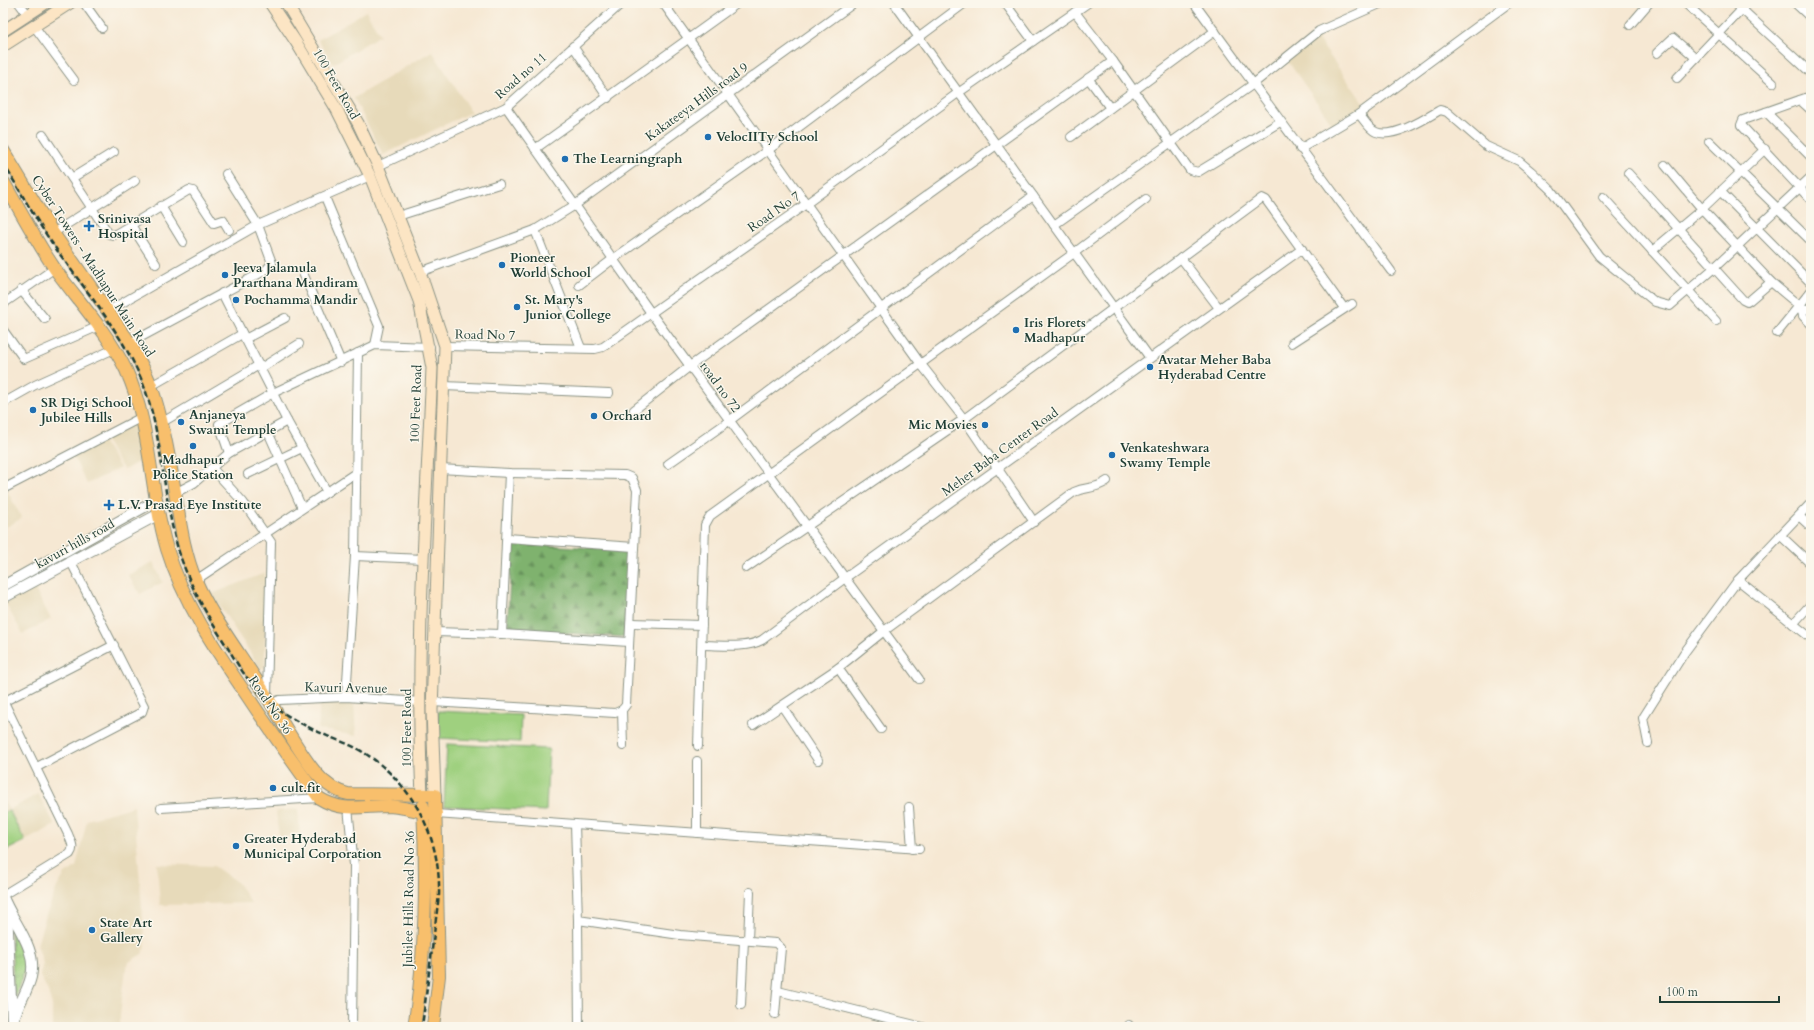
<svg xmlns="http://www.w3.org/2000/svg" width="1814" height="1030" font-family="Cardo,serif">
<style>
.built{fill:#e7daba}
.grass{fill:url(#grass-tufts);stroke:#5f865a}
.forest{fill:url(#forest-firs);stroke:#4f7851}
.green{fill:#9fd07f;stroke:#5f865a}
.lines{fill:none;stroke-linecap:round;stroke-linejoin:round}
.minor-casing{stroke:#8a9284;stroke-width:10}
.tertiary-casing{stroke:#8a9284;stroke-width:12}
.secondary-casing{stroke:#8a9284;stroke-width:13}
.primary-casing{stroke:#8a9284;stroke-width:14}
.minor{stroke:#fff;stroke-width:8}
.tertiary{stroke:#fff;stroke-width:10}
.secondary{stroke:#fce5c4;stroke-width:11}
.primary{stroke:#f8bf6c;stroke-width:12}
.rail{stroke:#1f3d34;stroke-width:2.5;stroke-dasharray:6 3;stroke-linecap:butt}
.poi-dot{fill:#1f6fb2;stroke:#fbf7ec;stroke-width:1.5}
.labels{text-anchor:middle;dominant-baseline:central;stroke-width:3;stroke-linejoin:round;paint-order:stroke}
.street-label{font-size:13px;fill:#1f3d34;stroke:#fbf7ec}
.poi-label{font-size:13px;font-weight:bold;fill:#1f3d34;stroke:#fbf7ec;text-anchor:start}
</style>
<defs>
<pattern id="grass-tufts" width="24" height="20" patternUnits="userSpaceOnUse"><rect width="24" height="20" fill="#9fd07f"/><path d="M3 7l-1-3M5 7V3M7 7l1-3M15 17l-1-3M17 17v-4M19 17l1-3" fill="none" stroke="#81aa69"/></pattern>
<pattern id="forest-firs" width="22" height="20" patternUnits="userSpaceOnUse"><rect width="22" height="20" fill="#7fb26e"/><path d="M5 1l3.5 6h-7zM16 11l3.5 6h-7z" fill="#67925b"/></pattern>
</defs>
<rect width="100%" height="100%" fill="#fbf7ec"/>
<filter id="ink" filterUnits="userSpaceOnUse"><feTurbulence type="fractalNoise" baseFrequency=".025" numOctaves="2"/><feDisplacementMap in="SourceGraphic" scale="8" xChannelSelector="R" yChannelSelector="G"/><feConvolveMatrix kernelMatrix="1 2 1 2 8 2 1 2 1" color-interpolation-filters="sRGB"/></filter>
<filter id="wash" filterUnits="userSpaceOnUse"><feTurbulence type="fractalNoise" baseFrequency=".012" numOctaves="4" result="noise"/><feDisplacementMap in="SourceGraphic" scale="16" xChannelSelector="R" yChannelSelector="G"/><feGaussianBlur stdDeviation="0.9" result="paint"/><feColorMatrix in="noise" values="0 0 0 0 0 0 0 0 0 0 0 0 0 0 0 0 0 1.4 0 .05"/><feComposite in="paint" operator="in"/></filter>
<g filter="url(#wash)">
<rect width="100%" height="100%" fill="#f6e8d3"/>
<!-- built -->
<g class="built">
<path d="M 366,11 L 380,35 L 333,64 L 318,40 Z"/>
<path d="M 1317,38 L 1365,105 L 1333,125 L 1287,60 Z"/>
<path d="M 432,51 L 471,112 L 383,155 L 354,98 Z"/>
<path d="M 134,423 L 141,435 L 143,459 L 124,470 L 111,451 L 105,438 Z"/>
<path d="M 102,440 L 120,468 L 87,484 L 73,456 Z"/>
<path d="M 7,491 L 22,518 L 6,527 L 3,522 L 3,493 Z"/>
<path d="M 153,562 L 163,582 L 140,594 L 128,575 Z"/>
<path d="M 265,573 L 265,667 L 261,669 L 212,594 Z"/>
<path d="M 34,588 L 51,619 L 23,634 L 5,603 Z"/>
<path d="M 320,701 L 354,704 L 356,736 L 318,729 Z"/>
<path d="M 38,794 L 55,825 L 25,841 L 9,810 L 3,813 L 3,799 L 9,810 Z"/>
<path d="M 134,806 L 145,947 L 142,954 L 129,962 L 126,969 L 120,1014 L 120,1027 L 52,1027 L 52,1005 L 48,991 L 40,976 L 43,963 L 37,945 L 46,915 L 57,887 L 65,874 L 76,867 L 87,820 Z"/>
<path d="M 298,809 L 300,835 L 279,837 L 276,811 Z"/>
<path d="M 157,864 L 214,866 L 238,883 L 251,903 L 160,905 Z"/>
<path d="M 357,1021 L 403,1023 L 402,1027 L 357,1027 Z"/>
</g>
<!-- grass -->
<path class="grass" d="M 11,930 L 26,965 L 14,1001 Z"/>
<!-- forest -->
<path class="forest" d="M 512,543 L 629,550 L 624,637 L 507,629 Z"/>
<!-- green -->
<g class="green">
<path d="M 438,711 L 521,715 L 520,742 L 437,738 Z"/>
<path d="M 447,744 L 549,749 L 546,811 L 444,806 Z"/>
<path d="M 9,810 L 25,841 L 3,852 L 3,813 Z"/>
</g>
</g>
<g filter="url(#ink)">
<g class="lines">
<!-- minor casing -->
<g class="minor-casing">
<g id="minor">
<path d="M 19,3 L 28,15"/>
<path d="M 84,3 L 102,28"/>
<path d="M 663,3 L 920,363 L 964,419 L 1034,522"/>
<path d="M 894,3 L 1150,358"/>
<path d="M 1005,3 L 1033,41"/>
<path d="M 1194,3 L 1391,271"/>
<path d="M 1685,3 L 1773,83"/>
<path d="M 1735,3 L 1811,73"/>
<path d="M 1795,3 L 1811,18"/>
<path d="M 1075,12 L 1113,61 L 1190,170 L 1198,172 L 1280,122"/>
<path d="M 1630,25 L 1649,3"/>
<path d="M 34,26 L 74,80"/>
<path d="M 573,46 L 608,98"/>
<path d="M 1657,53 L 1673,38 L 1696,58"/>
<path d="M 1088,78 L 1110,108"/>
<path d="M 1677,78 L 1748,3"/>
<path d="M 1811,96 L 1743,120 L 1741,125 L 1811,200"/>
<path d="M 1800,100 L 1811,110"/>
<path d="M 506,107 L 651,313 L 919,679"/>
<path d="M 1766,112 L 1811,157"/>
<path d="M 1359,114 C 1364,120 1369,129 1376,132 C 1393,139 1425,119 1440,110 L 1447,112 L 1486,146 L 1519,161 L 1531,171 L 1551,190 L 1599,256 L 1655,302 L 1670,306 L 1714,268 L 1811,177"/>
<path d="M 43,135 L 109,234 L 114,235 L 189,190 L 193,191 L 214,223 L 223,220 L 229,230"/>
<path d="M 1071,137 L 1215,31"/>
<path d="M 1709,141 L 1811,241"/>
<path d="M 535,149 L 738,3"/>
<path d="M 1300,149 L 1359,114 L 1509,3"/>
<path d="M 1765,149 L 1702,209 L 1771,282 L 1802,308 L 1811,310"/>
<path d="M 378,166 L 506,107 L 622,3"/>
<path d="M 1628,173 L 1743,300 L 1747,302 L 1750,300 L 1771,282"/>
<path d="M 72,178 L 114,152"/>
<path d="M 1720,191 L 1811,283"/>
<path d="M 325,197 L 379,326 L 375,345"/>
<path d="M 1603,197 L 1716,321"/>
<path d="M 161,206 L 183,242"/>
<path d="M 398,216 L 499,184"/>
<path d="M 131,225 L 156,264"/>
<path d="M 1054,225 L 1252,85 L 1319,31 L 1382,3"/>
<path d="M 535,230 L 581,348"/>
<path d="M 53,233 L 135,181"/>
<path d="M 1652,251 L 1702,209 L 1665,165"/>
<path d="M 1181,258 L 1219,308"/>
<path d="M 420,272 L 535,230 L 575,205 L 854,3"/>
<path d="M 303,273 L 341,362"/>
<path d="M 579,285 L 613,259 L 768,150 L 965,3"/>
<path d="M 21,290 L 45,319"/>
<path d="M 222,293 L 287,421 L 327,492"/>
<path d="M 3,304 L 55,268"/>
<path d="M 1802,308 L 1803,316 L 1811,324"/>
<path d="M 108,311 L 258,225 L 370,176"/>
<path d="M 3,330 L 24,359 L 99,326"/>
<path d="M 1777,333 L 1811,291"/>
<path d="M 245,339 L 285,318"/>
<path d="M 130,343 L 266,270 L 272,263 L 258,225 L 226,174"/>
<path d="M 1292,343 L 1352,304"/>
<path d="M 445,346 L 595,349 L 603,347 L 806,204 L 958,93 L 1088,3"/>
<path d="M 261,368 L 299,344"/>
<path d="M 151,386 L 242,334"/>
<path d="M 444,386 L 609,393"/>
<path d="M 3,403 L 35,385 L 114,349"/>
<path d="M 634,410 L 690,366 L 1113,61"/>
<path d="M 161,423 L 259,365"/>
<path d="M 268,432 L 302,508"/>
<path d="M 229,453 L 219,424 L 273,393 L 375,345 L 430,347"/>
<path d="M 668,464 L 729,421 L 1033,196"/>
<path d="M 212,468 L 243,502 L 271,542 L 267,696"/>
<path d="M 248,474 L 302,448"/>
<path d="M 3,489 L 142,417"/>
<path d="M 175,493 L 194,483 L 229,453 L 287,421"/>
<path d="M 1799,516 L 1811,527"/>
<path d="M 1780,535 L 1811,564"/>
<path d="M 507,538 L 634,547"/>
<path d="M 355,556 L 423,559"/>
<path d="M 746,568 L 964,419 L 1262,198 L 1266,200 L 1344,308"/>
<path d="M 196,580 L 357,472"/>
<path d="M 1738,580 L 1811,638"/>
<path d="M 631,623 L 702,625"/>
<path d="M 1793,624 L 1811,604"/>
<path d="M 435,632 L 502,634 L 629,642"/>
<path d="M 502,634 L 509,473"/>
<path d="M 702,645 C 721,645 745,649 762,640 L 845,578 L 1302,249"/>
<path d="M 838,668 L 881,729"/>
<path d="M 346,697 L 355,556 L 358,353"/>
<path d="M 3,702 L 114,645"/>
<path d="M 432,702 L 615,713 L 622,710 L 626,705 L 637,490 L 632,478 L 625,475 L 509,473 L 440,469"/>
<path d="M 271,704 L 279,700 L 346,697 L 421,702"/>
<path d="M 782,706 L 818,760"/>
<path d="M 622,710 L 623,746"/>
<path d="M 753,725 L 838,668 L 884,631 L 1074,492 C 1088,486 1094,490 1107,481"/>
<path d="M 1648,743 L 1643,718 L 1684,653 L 1738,580 L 1811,503"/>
<path d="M 698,746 L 705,525 L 710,516 L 1074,253 L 1146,199"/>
<path d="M 37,767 L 142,712 L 144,706 L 71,562"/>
<path d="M 909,807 L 912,849"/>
<path d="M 161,808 L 319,798"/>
<path d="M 348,808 L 354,865 L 352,1027"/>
<path d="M 436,814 L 919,849"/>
<path d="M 575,824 L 578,920 L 579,1027"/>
<path d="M 697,833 L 697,761"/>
<path d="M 3,895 L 70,854 C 75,847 71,842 68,834 L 4,702"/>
<path d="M 578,920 L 680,935 L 776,943 L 781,948 L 775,1014"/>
<path d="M 748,940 L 750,892"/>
<path d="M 778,991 L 923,1027"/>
<path d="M 741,1005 L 744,940"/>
<path d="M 1128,1027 L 1129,1025"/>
</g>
</g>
<!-- tertiary casing -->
<g class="tertiary-casing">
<g id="tertiary">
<path d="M 3,586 L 157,500"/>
<path d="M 3,598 L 159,514"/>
<path d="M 3,897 C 13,923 38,948 31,977 C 27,994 14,1010 12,1027"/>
<path d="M 7,909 L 12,1021"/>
</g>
</g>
<!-- secondary casing -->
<g class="secondary-casing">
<g id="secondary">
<path d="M 270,3 L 296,42 L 337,110 L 370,176 L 419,301 L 432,368 C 426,510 415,652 422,795"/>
<path d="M 286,3 L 358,123 L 378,166 L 420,272 L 445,346 L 432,710 L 435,795"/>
<path d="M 3,31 L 46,3"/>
<path d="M 3,46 L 70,3"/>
</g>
</g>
<!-- primary casing -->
<g class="primary-casing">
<g id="primary">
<path d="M 3,150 L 53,233 L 130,343 C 137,357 146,371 151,386 C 163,420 169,457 175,492 C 180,522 184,553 196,581 C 214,622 244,658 267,697 C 283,722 297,750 316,773 C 325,784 335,791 348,794 L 435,795 L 439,976 L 433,1027"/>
<path d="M 3,181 C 20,210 36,241 55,269 C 79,302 108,333 126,370 C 152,427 149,490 167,549 C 183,601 213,646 244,691 C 268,727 293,763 319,798 C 343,813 363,806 389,806 C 405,807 420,812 436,814"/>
<path d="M 414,1027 C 426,954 427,880 423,806"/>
</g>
</g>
<!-- minor -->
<use href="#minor" class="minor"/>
<!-- tertiary -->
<use href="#tertiary" class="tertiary"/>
<!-- secondary -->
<use href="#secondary" class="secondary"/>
<!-- primary -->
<use href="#primary" class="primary"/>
<!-- rail -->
<path class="rail" d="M 3,163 C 19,189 34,217 52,243 C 82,287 121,330 142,381 C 162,432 162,489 176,542 C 186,579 204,610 224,642 C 232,654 239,668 248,679 C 269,707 292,720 323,734 C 333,739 345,742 356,748 C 410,778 441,834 439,895 L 422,1027"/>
</g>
</g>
<!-- markers -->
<g class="poi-dot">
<circle cx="708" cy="137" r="4"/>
<circle cx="565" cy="159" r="4"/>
<path d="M87 220h4v4h4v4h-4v4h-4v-4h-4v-4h4z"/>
<circle cx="502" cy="265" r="4"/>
<circle cx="225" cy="275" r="4"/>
<circle cx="236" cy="300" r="4"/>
<circle cx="517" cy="307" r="4"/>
<circle cx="1016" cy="330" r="4"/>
<circle cx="1150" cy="367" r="4"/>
<circle cx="33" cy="410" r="4"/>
<circle cx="594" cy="416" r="4"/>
<circle cx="181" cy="422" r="4"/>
<circle cx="985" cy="425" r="4"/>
<circle cx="193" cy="446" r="4"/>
<circle cx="1112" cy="455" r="4"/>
<path d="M107 499h4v4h4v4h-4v4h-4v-4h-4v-4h4z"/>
<circle cx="273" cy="788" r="4"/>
<circle cx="236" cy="846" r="4"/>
<circle cx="92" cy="930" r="4"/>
</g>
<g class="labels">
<!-- street labels -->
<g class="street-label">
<text transform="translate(521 76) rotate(-41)">Road no 11</text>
<text transform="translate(336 84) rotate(60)">100 Feet Road</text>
<text transform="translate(697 102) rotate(-36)">Kakateeya Hills road 9</text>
<text transform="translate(774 212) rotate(-35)">Road No 7</text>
<text transform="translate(93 266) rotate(57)">Cyber Towers - Madhapur Main Road</text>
<text transform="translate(485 335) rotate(1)">Road No 7</text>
<text transform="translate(720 387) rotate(54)">road no 72</text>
<text transform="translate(416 404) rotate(-88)">100 Feet Road</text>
<text transform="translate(1000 452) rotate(-36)">Meher Baba Center Road</text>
<text transform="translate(75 544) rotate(-29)">kavuri hills road</text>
<text transform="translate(346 688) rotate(1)">Kavuri Avenue</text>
<text transform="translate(270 705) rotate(56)">Road No 36</text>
<text transform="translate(407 728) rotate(-90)">100 Feet Road</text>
<text transform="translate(409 899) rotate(-89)">Jubilee Hills Road No 36</text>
</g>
<!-- poi labels -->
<g class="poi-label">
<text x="716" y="137">VelocIITy School</text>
<text x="573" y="159">The Learningraph</text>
<text x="98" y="219">Srinivasa<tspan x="98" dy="15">Hospital</tspan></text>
<text x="510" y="258">Pioneer<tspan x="510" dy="15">World School</tspan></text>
<text x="233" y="268">Jeeva Jalamula<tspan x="233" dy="15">Prarthana Mandiram</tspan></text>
<text x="244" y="300">Pochamma Mandir</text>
<text x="525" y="300">St. Mary's<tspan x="525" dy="15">Junior College</tspan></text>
<text x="1024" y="323">Iris Florets<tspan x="1024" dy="15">Madhapur</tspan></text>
<text x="1158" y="360">Avatar Meher Baba<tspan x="1158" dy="15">Hyderabad Centre</tspan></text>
<text x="41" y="403">SR Digi School<tspan x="41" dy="15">Jubilee Hills</tspan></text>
<text x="189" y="415">Anjaneya<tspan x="189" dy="15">Swami Temple</tspan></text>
<text x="602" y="416">Orchard</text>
<text x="977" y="425" text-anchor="end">Mic Movies</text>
<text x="1120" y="448">Venkateshwara<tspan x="1120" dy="15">Swamy Temple</tspan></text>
<text x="193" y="460" text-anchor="middle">Madhapur<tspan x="193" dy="15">Police Station</tspan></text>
<text x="118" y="505">L.V. Prasad Eye Institute</text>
<text x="281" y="788">cult.fit</text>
<text x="244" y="839">Greater Hyderabad<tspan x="244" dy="15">Municipal Corporation</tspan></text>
<text x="100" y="923">State Art<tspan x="100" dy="15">Gallery</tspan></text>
</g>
</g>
<!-- margin -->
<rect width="1814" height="1030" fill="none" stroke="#fbf7ec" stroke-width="16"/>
<!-- scale -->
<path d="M1660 996v6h119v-6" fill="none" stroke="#1f3d34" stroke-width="2"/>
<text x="1666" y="996" font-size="12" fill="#1f3d34" stroke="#fbf7ec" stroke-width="3" paint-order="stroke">100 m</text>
</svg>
